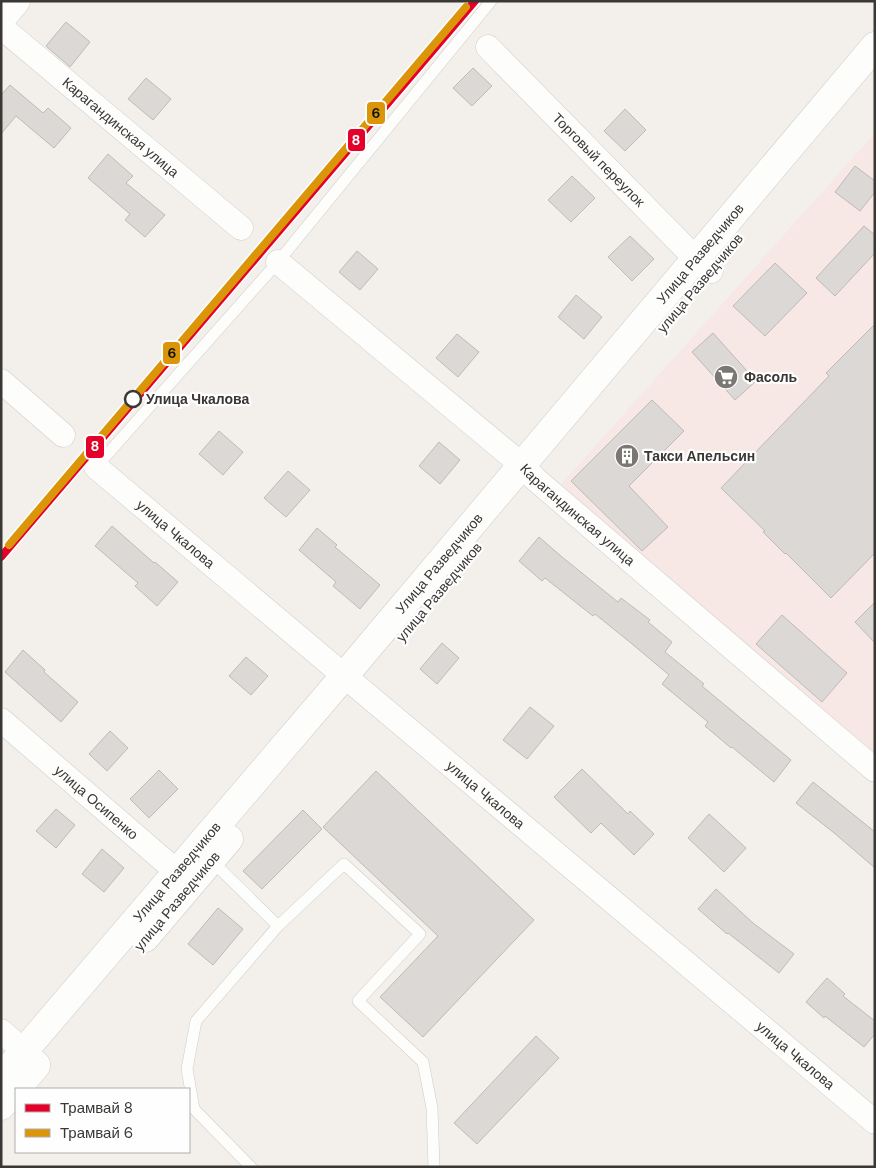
<svg xmlns="http://www.w3.org/2000/svg" width="876" height="1168" font-family="'DM Sans',sans-serif">
<style>
.commercial{fill:#f7e7e5}
.building{fill:#dbd8d6;stroke:#bdbab8}
.lines{fill:none;stroke-linecap:round;stroke-linejoin:round}
.service-casing{stroke:#cfccc9;stroke-width:12}
.minor-casing{stroke:#cfccc9;stroke-width:25}
.tertiary-casing{stroke:#cfccc9;stroke-width:29}
.secondary-casing{stroke:#cfccc9;stroke-width:29}
.service{stroke:#fdfdfc;stroke-width:11}
.minor{stroke:#fdfdfc;stroke-width:24}
.tertiary{stroke:#fdfdfc;stroke-width:28}
.secondary{stroke:#fdfdfc;stroke-width:28}
.tram-1-casing{stroke:#fefefe;stroke-width:11}
.tram-2-casing{stroke:#fefefe;stroke-width:11}
.tram-1{stroke:#e4002b;stroke-width:8}
.tram-2{stroke:#db9508;stroke-width:8}
.stop-dot{fill:#fefefe;stroke:#3a3734;stroke-width:2.5}
.labels{text-anchor:middle;dominant-baseline:central;stroke-width:4.5;stroke-linejoin:round;paint-order:stroke}
.street-label{font-size:14px;fill:#3a3734;stroke:#fefefe}
.poi-label{font-size:14px;font-weight:bold;fill:#3a3734;stroke:#fefefe;text-anchor:start}
.stop-label{font-size:14px;font-weight:bold;fill:#3a3734;stroke:#fefefe;text-anchor:start}
.line-badge{stroke:#fefefe;stroke-width:2}
.badge-label{font-size:14px;text-anchor:middle;font-weight:bold;fill:#fff}
.pale-badge-label{font-size:14px;text-anchor:middle;font-weight:bold;fill:#111}
</style>
<rect width="100%" height="100%" fill="#f3f0ec"/>
<!-- commercial -->
<path class="commercial" d="M 875,133 L 875,753 L 557,489 Z"/>
<!-- building -->
<g class="building">
<path d="M 66,22 L 90,42 L 70,67 L 46,46 Z"/>
<path d="M 473,68 L 492,86 L 472,106 L 453,88 Z"/>
<path d="M 146,78 L 171,99 L 153,120 L 128,99 Z"/>
<path d="M 10,85 L 43,113 L 48,108 L 71,128 L 54,148 L 16,116 L 1,134 L 1,95 Z"/>
<path d="M 625,109 L 646,130 L 625,151 L 604,131 Z"/>
<path d="M 108,154 L 133,176 L 126,183 L 165,215 L 145,237 L 125,220 L 130,214 L 88,178 Z"/>
<path d="M 855,166 L 875,181 L 875,192 L 860,211 L 835,192 Z"/>
<path d="M 572,176 L 595,198 L 571,222 L 548,200 Z"/>
<path d="M 864,226 L 875,235 L 875,253 L 835,296 L 816,278 Z"/>
<path d="M 630,236 L 654,259 L 632,281 L 608,257 Z"/>
<path d="M 357,251 L 378,269 L 360,290 L 339,272 Z"/>
<path d="M 775,263 L 807,293 L 765,336 L 733,306 Z"/>
<path d="M 576,295 L 602,317 L 584,339 L 558,317 Z"/>
<path d="M 875,324 L 875,553 L 831,598 L 786,553 L 785,554 L 763,532 L 765,531 L 721,488 L 829,376 L 826,373 Z"/>
<path d="M 713,333 L 756,381 L 735,400 L 692,352 Z"/>
<path d="M 457,334 L 479,352 L 458,377 L 436,358 Z"/>
<path d="M 652,400 L 684,431 L 629,486 L 668,527 L 642,551 L 571,481 Z"/>
<path d="M 219,431 L 243,452 L 223,475 L 199,454 Z"/>
<path d="M 439,442 L 460,460 L 440,484 L 419,466 Z"/>
<path d="M 288,471 L 310,490 L 286,517 L 264,498 Z"/>
<path d="M 112,526 L 154,563 L 155,562 L 178,582 L 157,606 L 135,586 L 138,583 L 95,546 Z"/>
<path d="M 317,528 L 337,545 L 335,547 L 380,585 L 360,609 L 333,586 L 336,582 L 299,550 Z"/>
<path d="M 539,537 L 562,557 L 618,602 L 621,598 L 650,620 L 648,622 L 672,642 L 665,652 L 704,684 L 702,686 L 791,760 L 774,782 L 732,747 L 731,748 L 705,726 L 708,722 L 662,684 L 669,675 L 631,643 L 595,614 L 593,616 L 545,578 L 542,581 L 519,561 Z"/>
<path d="M 875,602 L 875,643 L 855,622 Z"/>
<path d="M 782,615 L 847,673 L 822,702 L 756,644 Z"/>
<path d="M 442,643 L 459,658 L 437,684 L 420,669 Z"/>
<path d="M 23,650 L 45,670 L 44,672 L 78,702 L 61,722 L 5,672 Z"/>
<path d="M 246,657 L 268,676 L 251,695 L 229,676 Z"/>
<path d="M 530,707 L 554,726 L 527,759 L 503,740 Z"/>
<path d="M 110,731 L 128,748 L 107,771 L 89,754 Z"/>
<path d="M 582,769 L 628,814 L 630,811 L 654,834 L 634,855 L 601,823 L 591,833 L 554,797 Z"/>
<path d="M 159,770 L 178,789 L 149,818 L 130,799 Z"/>
<path d="M 376,771 L 534,920 L 423,1037 L 380,997 L 438,936 L 323,827 Z"/>
<path d="M 813,782 L 875,832 L 875,868 L 833,832 L 796,803 Z"/>
<path d="M 56,809 L 75,825 L 56,848 L 36,831 Z"/>
<path d="M 303,810 L 322,829 L 262,889 L 243,871 Z"/>
<path d="M 709,814 L 746,848 L 724,872 L 688,838 Z"/>
<path d="M 102,849 L 124,868 L 104,892 L 82,874 Z"/>
<path d="M 716,889 L 753,923 L 794,954 L 779,973 L 728,933 L 727,934 L 698,909 Z"/>
<path d="M 218,908 L 243,929 L 213,965 L 188,944 Z"/>
<path d="M 827,978 L 845,994 L 843,996 L 875,1021 L 875,1034 L 864,1047 L 825,1016 L 824,1018 L 806,1002 Z"/>
<path d="M 536,1036 L 559,1058 L 477,1144 L 454,1123 Z"/>
</g>
<g class="lines">
<!-- service casing -->
<g class="service-casing">
<g id="service">
<path d="M 96,467 L 278,262 L 491,1"/>
<path d="M 211,860 L 278,926"/>
<path d="M 251,1167 L 194,1109 L 187,1069 L 196,1021 L 278,926 L 344,864 L 420,934 L 358,1001 L 423,1062 L 432,1108 L 434,1167"/>
</g>
</g>
<!-- minor casing -->
<g class="minor-casing">
<g id="minor">
<path id="s1" d="M 1,27 L 241,228"/>
<path id="s2" d="M 488,47 L 696,259 L 711,271"/>
<path id="s3" d="M 278,262 L 522,465 L 534,478 L 875,770"/>
<path d="M 1,381 L 63,435"/>
<path id="s4" d="M 96,467 L 875,1122"/>
<path id="s5" d="M 1,720 L 190,883"/>
<path d="M 1,1031 L 38,1064"/>
</g>
</g>
<!-- tertiary casing -->
<g class="tertiary-casing">
<path id="tertiary" d="M 1,19 L 16,1"/>
</g>
<!-- secondary casing -->
<g class="secondary-casing">
<g id="secondary">
<path d="M 145,938 L 229,839"/>
<path id="s6" d="M 1,1078 L 345,675 L 875,46"/>
<path d="M 1,1106 L 36,1066"/>
</g>
</g>
<!-- service -->
<use href="#service" class="service"/>
<!-- minor -->
<use href="#minor" class="minor"/>
<!-- tertiary -->
<use href="#tertiary" class="tertiary"/>
<!-- secondary -->
<use href="#secondary" class="secondary"/>
<!-- tram-1 casing -->
<g class="tram-1-casing">
<path id="tram-1" d="M 1,557 L 475,1"/>
</g>
<!-- tram-2 casing -->
<g class="tram-2-casing">
<path id="tram-2" d="M 9,545 L 466,7"/>
</g>
<!-- tram-1 -->
<use href="#tram-1" class="tram-1"/>
<!-- tram-2 -->
<use href="#tram-2" class="tram-2"/>
</g>
<!-- icons -->
<defs>
<g id="supermarket-disc" transform="scale(1.25)"><circle r="9.5" fill="#7b7874" stroke="#fefefe"/><path d="M-6-5.5h2.5l.6 2H6L4.5 2H-2.5L-4.4-4H-6ZM-1.5 3.2a1.3 1.3 0 1 0 .1 0ZM3 3.2a1.3 1.3 0 1 0 .1 0Z" fill="#fff"/></g>
<g id="building-disc" transform="scale(1.25)"><circle r="9.5" fill="#7b7874" stroke="#fefefe"/><path d="M-4-6H4V6H1V3H-1V6H-4ZM-2.5-4.3h1.7v1.8h-1.7ZM.8-4.3h1.7v1.8H.8ZM-2.5-1h1.7V.8h-1.7ZM.8-1h1.7V.8H.8Z" fill="#fff"/></g>
</defs>
<g fill-rule="evenodd">
<use href="#supermarket-disc" x="726" y="377"/>
<use href="#building-disc" x="627" y="456"/>
</g>
<!-- markers -->
<circle class="stop-dot" cx="133" cy="399" r="8"/>
<g class="labels">
<!-- street labels -->
<g class="street-label">
<text stroke="none"><textPath href="#s1" startOffset="156">Карагандинская улица</textPath></text>
<text stroke="none"><textPath href="#s2" startOffset="158">Торговый переулок</textPath></text>
<text stroke="none"><textPath href="#s6" startOffset="1081">Улица Разведчиков</textPath></text>
<text transform="translate(700 283) rotate(-50)">улица Разведчиков</text>
<text stroke="none"><textPath href="#s3" startOffset="392">Карагандинская улица</textPath></text>
<text stroke="none"><textPath href="#s4" startOffset="104">улица Чкалова</textPath></text>
<text stroke="none"><textPath href="#s6" startOffset="676">Улица Разведчиков</textPath></text>
<text transform="translate(439 592) rotate(-50)">улица Разведчиков</text>
<text stroke="none"><textPath href="#s4" startOffset="509">улица Чкалова</textPath></text>
<text stroke="none"><textPath href="#s5" startOffset="126">улица Осипенко</textPath></text>
<text stroke="none"><textPath href="#s6" startOffset="271">Улица Разведчиков</textPath></text>
<text transform="translate(177 901) rotate(-50)">улица Разведчиков</text>
<text stroke="none"><textPath href="#s4" startOffset="914">улица Чкалова</textPath></text>
</g>
<!-- poi labels -->
<g class="poi-label">
<text x="744" y="377">Фасоль</text>
<text x="644" y="456">Такси Апельсин</text>
</g>
<!-- stop labels -->
<g class="stop-label">
<text x="146" y="399">Улица Чкалова</text>
</g>
</g>
<g class="line-badge">
<rect x="366" y="101" width="20" height="24" rx="5" fill="#db9508"/>
<rect x="347" y="128" width="19" height="24" rx="5" fill="#e4002b"/>
<rect x="162" y="341" width="19" height="24" rx="5" fill="#db9508"/>
<rect x="85" y="435" width="20" height="24" rx="5" fill="#e4002b"/>
</g>
<g class="badge-label">
<text x="356" y="145">8</text>
<text x="95" y="451">8</text>
</g>
<g class="pale-badge-label">
<text x="376" y="118">6</text>
<text x="172" y="358">6</text>
</g>
<!-- border -->
<rect width="876" height="1168" fill="none" stroke="#3a3734" stroke-width="5"/>
<!-- legend -->
<rect x="15" y="1088" width="175" height="65" fill="#fefefe" stroke="#b0aead"/>
<rect x="25" y="1104" width="25" height="8" fill="#e4002b" stroke="#b0aead"/>
<text x="60" y="1113" font-size="15" fill="#3a3734">Трамвай 8</text>
<rect x="25" y="1129" width="25" height="8" fill="#db9508" stroke="#b0aead"/>
<text x="60" y="1138" font-size="15" fill="#3a3734">Трамвай 6</text>
</svg>
